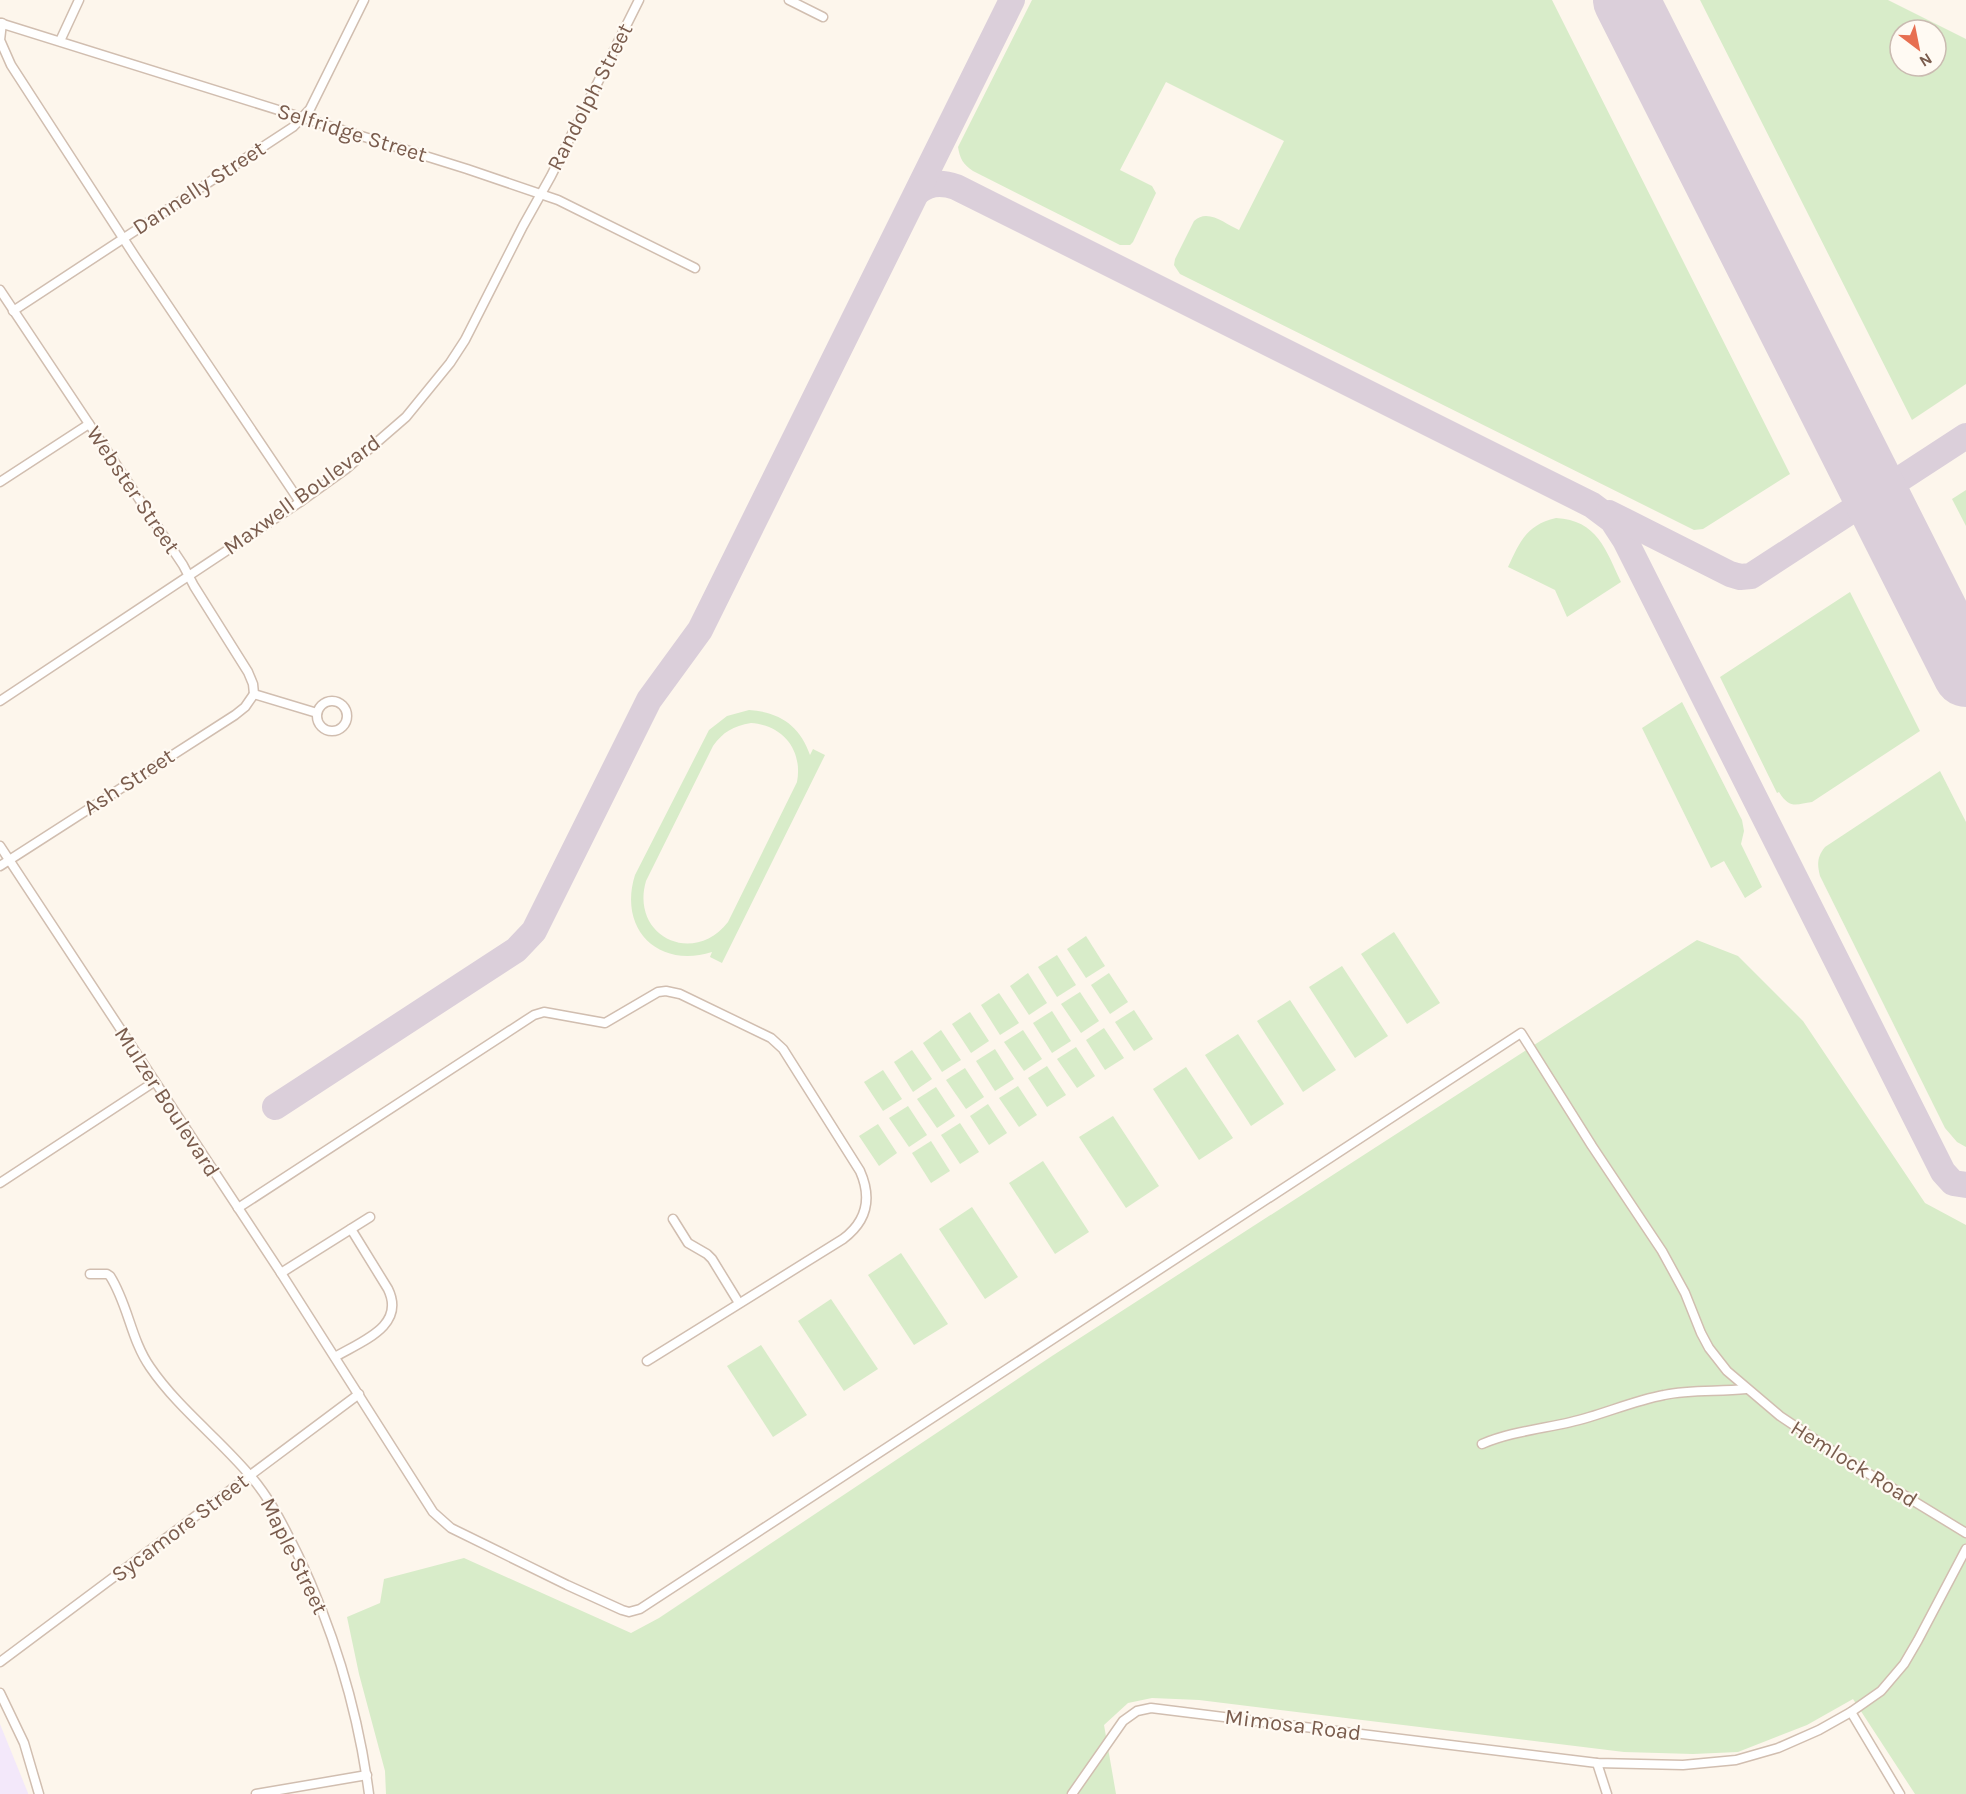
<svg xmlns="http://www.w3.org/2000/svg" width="1966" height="1794" font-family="Karla,sans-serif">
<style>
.education{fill:#f3e8fa}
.green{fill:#d8ecc9;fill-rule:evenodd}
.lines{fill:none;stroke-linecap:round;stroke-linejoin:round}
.taxiway{stroke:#dbcfda;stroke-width:26}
.runway{stroke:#dbcfda;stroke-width:66}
.minor-casing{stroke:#d1beb0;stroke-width:11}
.minor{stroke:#fff;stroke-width:8}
.labels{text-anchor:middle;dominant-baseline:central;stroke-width:4.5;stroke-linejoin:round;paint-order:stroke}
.street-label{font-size:22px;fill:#7a5c4d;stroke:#fffaf3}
</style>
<rect width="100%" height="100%" fill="#fdf6ec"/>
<!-- education -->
<path class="education" d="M 0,1724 L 28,1793 L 28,1794 L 0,1794 Z"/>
<!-- green -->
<g class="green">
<path d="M 1032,0 L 1552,0 L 1790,474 L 1703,529 L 1694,530 L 1180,274 L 1174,265 L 1175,259 L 1194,221 C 1208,208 1225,224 1239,230 L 1284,141 L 1166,82 L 1120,170 L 1152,186 L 1156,193 L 1133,242 L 1130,245 L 1120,245 L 973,171 C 963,164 960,159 958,147 Z"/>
<path d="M 1700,0 L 1888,0 L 1966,39 L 1966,384 L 1912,420 ZM 1900,30 L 1936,30 L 1936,66 L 1900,66 Z"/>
<path d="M 1966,490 L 1966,526 L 1952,499 Z"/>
<path d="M 1556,518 C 1597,520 1606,550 1621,582 L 1567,617 L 1555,590 L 1508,567 C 1520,542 1526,525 1556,518 Z"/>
<path d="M 1850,592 L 1920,731 L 1812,802 C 1797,804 1790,810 1779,792 L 1777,793 L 1720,677 Z"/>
<path d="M 1682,702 L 1742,820 L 1744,831 L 1741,844 L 1762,887 L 1745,898 L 1724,861 L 1711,868 L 1642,728 Z"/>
<path d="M 749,710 C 780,712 800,726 810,755 L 813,749 L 825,755 L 722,963 L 710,957 L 712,952 C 658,969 618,929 635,875 L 709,730 L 727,716 ZM 751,723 C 783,725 803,750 797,782 L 728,922 C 693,967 630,936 646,881 L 713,746 C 723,732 733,726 751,723 Z"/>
<path d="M 1940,771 L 1966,822 L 1966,1147 L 1957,1142 L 1945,1128 L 1820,876 C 1817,864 1817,857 1825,847 Z"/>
<path d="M 1394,932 L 1440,1003 L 1407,1024 L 1361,954 Z"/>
<path d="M 1086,936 L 1105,966 L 1086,978 L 1067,949 Z"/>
<path d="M 1697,940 L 1738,956 L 1803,1021 L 1925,1203 L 1966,1225 L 1966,1794 L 1915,1794 L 1853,1699 L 1807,1725 L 1738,1752 L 1693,1754 L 1624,1752 L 1199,1700 L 1152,1698 L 1128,1703 L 1104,1725 L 1116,1794 L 386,1794 L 385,1771 L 359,1674 L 347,1617 L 380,1603 L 384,1579 L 464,1558 L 631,1633 L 659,1618 L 1052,1356 Z"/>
<path d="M 1057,955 L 1076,985 L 1057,997 L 1038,967 Z"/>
<path d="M 1342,966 L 1388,1036 L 1355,1058 L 1309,987 Z"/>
<path d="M 1028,973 L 1047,1003 L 1029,1015 L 1010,986 Z"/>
<path d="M 1109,973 L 1128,1002 L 1110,1014 L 1091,985 Z"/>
<path d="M 1080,992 L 1099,1021 L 1081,1033 L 1061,1004 Z"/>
<path d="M 999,993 L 1019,1023 L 1000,1035 L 981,1005 Z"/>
<path d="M 1290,1000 L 1336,1070 L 1303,1092 L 1257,1021 Z"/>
<path d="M 1134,1010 L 1153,1039 L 1134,1051 L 1115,1022 Z"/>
<path d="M 1052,1011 L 1071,1041 L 1052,1053 L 1033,1023 Z"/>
<path d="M 970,1012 L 989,1041 L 971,1053 L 952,1024 Z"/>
<path d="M 1104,1028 L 1124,1058 L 1105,1070 L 1086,1040 Z"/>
<path d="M 941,1030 L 961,1060 L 942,1072 L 923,1043 Z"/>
<path d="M 1023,1030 L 1042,1059 L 1024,1071 L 1004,1042 Z"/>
<path d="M 1238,1034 L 1284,1104 L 1251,1126 L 1205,1055 Z"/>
<path d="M 1076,1047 L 1095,1076 L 1077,1088 L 1057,1059 Z"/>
<path d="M 995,1049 L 1014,1079 L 995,1091 L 976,1061 Z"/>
<path d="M 912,1050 L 932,1079 L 913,1092 L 894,1062 Z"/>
<path d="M 1047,1066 L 1066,1095 L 1047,1107 L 1028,1078 Z"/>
<path d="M 1186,1067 L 1233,1138 L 1199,1160 L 1153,1089 Z"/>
<path d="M 965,1068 L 984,1097 L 966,1109 L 946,1080 Z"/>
<path d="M 883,1070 L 902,1099 L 883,1111 L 864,1082 Z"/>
<path d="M 1018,1086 L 1037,1115 L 1019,1127 L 999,1098 Z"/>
<path d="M 936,1087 L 955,1116 L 937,1128 L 917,1099 Z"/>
<path d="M 988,1104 L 1007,1133 L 989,1145 L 970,1116 Z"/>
<path d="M 908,1106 L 927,1135 L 909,1147 L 889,1118 Z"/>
<path d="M 1113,1116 L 1159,1186 L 1126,1208 L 1079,1137 Z"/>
<path d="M 960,1123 L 979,1152 L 960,1164 L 941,1135 Z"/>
<path d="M 878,1124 L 897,1153 L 879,1166 L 859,1136 Z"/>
<path d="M 931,1141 L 950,1171 L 931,1183 L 912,1153 Z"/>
<path d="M 1043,1161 L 1089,1232 L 1055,1254 L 1009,1183 Z"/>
<path d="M 972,1207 L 1018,1277 L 985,1299 L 939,1229 Z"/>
<path d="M 901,1253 L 948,1324 L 914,1345 L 868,1275 Z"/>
<path d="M 831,1299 L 878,1369 L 844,1391 L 798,1321 Z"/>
<path d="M 761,1345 L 807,1415 L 773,1437 L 727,1366 Z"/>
</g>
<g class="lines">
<!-- taxiway -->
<g class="taxiway">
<path d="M 918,192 C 929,182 942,182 956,187 L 1592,505 L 1612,520 L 1625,540 L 1943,1172 L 1953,1183 L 1966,1185"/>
<path d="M 1609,513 L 1730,574 L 1740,577 L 1751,576 L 1966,436"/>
<path d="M 275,1107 L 516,950 L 534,931 L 649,700 L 700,630 L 1012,0"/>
</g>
<!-- runway -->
<path class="runway" d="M 1626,0 L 1966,674"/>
<!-- minor casing -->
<g class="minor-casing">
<g id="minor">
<path d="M 789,0 L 823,17"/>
<path d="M 0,23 L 467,169 L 558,200 L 695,268"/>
<path d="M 2,23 L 0,40 L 11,65 L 134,255 L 300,502"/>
<path d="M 60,41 L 79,0"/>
<path d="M 0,290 L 183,565 L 194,586 L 248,672 L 253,684 L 254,694"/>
<path d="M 13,311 L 293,127 L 310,109 L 364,0"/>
<path d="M 0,482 L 89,424"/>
<path d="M 254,694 L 317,713"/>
<circle cx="332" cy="716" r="15"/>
<path d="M 0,701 L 300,502 L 346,469 L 406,417 L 450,363 L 465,340 L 523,226 L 551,176 L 639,0"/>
<path d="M 0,846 L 281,1273 L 433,1512 L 451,1528 L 567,1585 L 622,1610 L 629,1612 L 640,1609 L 1521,1033 L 1592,1146 L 1662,1251 L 1685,1293 L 1701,1333 L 1709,1348 L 1727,1371 L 1780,1416 L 1843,1458 L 1966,1533"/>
<path d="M 0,866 L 235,715 L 245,707 L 254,694"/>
<path d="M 0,1183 L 154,1082"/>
<path d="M 238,1208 L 534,1015 L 544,1012 L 605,1023 L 658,992 L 666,991 L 680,994 L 771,1038 L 783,1049 L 860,1171 C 872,1198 867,1221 843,1239 L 647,1361"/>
<path d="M 673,1219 L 688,1243 L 707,1254 L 712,1259 L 739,1303"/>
<path d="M 281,1273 L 370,1217"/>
<path d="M 90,1274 L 107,1274 L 110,1276 C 128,1304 131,1340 150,1367 C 180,1411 225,1443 257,1484 C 274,1506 286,1531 298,1555 C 334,1631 358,1711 369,1794"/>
<path d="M 335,1357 C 362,1341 406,1326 388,1289 L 351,1229"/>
<path d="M 1482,1444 C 1510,1432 1541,1429 1571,1422 C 1602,1415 1632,1401 1664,1395 C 1691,1389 1718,1392 1746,1389"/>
<path d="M 0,1662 L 359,1394"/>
<path d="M 0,1693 L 24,1743 L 39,1794"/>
<path d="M 1851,1712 L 1900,1794"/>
<path d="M 1597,1763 L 1607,1794"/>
<path d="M 256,1794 L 367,1775"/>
<path d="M 1072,1794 L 1123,1721 L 1137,1711 L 1151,1708 L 1597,1763 L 1683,1765 L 1736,1760 L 1778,1748 L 1819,1730 L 1851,1712 L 1881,1691 L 1904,1664 L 1918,1640 L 1966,1549"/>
</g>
</g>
<!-- minor -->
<use href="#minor" class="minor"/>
</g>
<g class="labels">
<!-- street labels -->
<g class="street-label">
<text transform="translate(590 97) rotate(-63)">Randolph Street</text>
<text transform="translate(352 133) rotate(17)">Selfridge Street</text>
<text transform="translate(199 188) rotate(-33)">Dannelly Street</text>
<text transform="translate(133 490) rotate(56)">Webster Street</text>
<text transform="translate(302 495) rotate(-36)">Maxwell Boulevard</text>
<text transform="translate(129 782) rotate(-33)">Ash Street</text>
<text transform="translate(167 1102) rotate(57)">Mulzer Boulevard</text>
<text transform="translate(1854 1464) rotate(32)">Hemlock Road</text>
<text transform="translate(180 1528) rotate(-37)">Sycamore Street</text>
<text transform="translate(294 1556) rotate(64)">Maple Street</text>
<text transform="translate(1293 1725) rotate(7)">Mimosa Road</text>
</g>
</g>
<!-- north arrow -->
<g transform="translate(1918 48) rotate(148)"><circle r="28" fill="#fffaf3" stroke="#cabbb1" stroke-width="1.5"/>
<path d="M0-4.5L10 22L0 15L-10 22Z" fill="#e76f51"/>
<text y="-9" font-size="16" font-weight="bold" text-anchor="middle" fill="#7a5c4d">N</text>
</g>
</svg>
